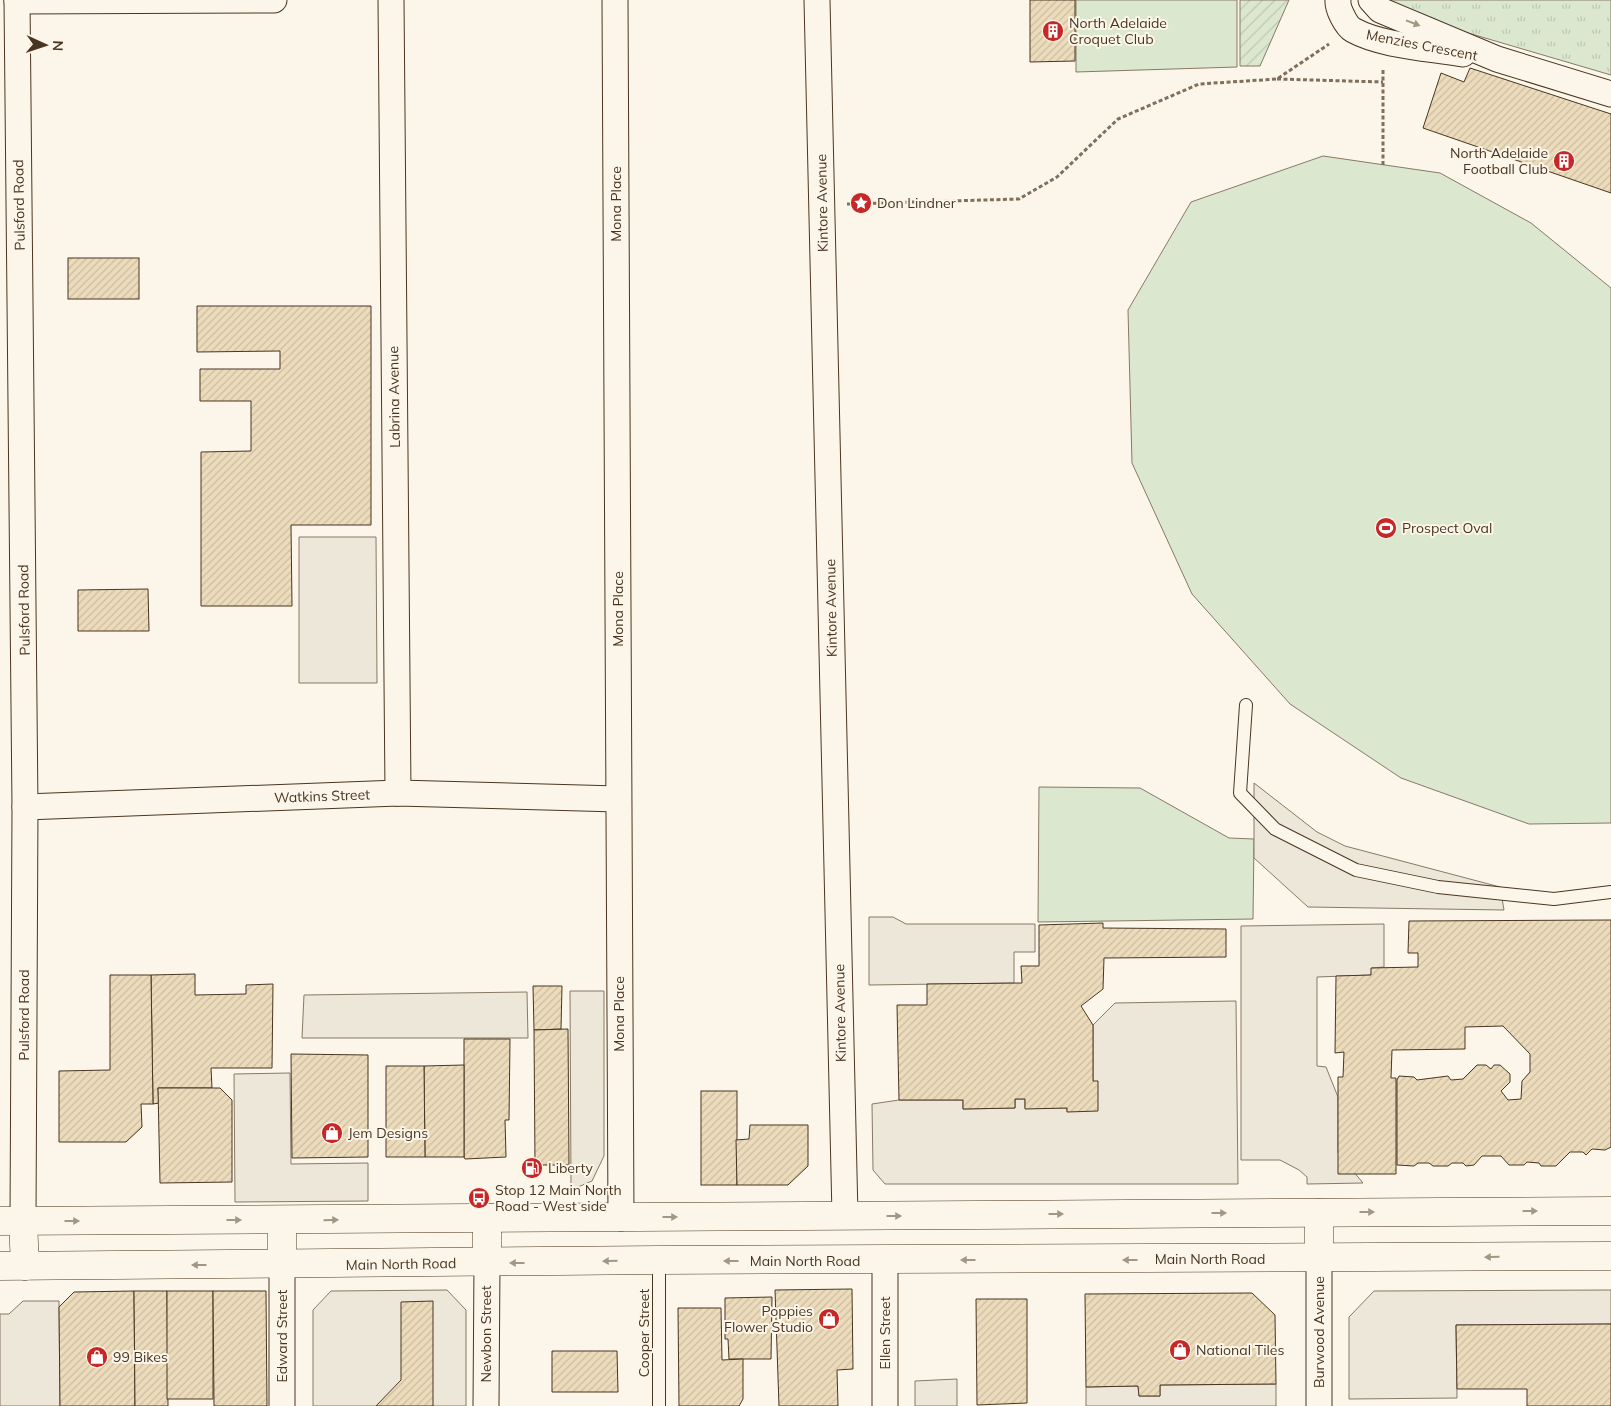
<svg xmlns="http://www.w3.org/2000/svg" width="1611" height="1406" font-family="Mulish,sans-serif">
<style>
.grass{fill:url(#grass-tufts);stroke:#887966}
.garden{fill:url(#garden-furrows);stroke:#887966}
.pitch{fill:#dce7d0;stroke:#887966}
.parking{fill:#ede7d9;stroke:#887966}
.building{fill:url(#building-hatch);stroke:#4a3520}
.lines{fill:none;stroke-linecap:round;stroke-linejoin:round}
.lane-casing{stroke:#4a3520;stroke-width:14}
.street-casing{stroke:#4a3520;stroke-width:27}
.highway-casing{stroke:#4a3520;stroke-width:29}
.path{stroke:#7f6f5c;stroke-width:3;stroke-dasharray:4 2.5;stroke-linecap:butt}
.lane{stroke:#fbf6e9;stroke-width:12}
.street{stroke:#fbf6e9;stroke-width:25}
.highway{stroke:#fbf6e9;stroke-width:28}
.oneway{fill:#a29684}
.labels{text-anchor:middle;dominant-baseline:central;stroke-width:4;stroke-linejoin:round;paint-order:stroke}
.poi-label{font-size:14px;fill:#4a3520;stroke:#fbf6e9;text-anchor:start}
.street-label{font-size:14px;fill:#4a3520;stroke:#fbf6e9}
</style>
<defs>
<pattern id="grass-tufts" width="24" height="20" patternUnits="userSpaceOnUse" patternTransform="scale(1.25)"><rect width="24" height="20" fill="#dce7d0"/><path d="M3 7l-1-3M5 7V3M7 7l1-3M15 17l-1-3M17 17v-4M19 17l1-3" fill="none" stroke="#bec7b2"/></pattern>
<pattern id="garden-furrows" width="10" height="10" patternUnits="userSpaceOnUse" patternTransform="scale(1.25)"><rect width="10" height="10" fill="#dce7d0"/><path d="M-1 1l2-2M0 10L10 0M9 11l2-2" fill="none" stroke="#bec7b2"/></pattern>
<pattern id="building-hatch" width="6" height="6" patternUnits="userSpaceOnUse" patternTransform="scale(1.25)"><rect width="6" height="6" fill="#ecdcbc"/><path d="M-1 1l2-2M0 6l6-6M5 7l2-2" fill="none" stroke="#ccbda1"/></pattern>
</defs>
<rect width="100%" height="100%" fill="#fbf6e9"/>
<!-- grass -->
<path class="grass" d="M 1385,0 L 1611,0 L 1611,75 L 1400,13 Z"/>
<!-- garden -->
<path class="garden" d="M 1240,0 L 1289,0 L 1260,66 L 1240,66 Z"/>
<!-- pitch -->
<g class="pitch">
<path d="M 1076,0 L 1237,0 L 1237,67 L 1076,72 Z"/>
<path d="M 1323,156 L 1440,173 L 1531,223 L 1611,288 L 1611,823 L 1529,824 L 1401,778 L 1290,704 L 1192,594 L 1132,463 L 1128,310 L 1191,202 Z"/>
<path d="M 1039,787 L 1140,788 L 1229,838 L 1254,839 L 1253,919 L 1038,922 Z"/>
</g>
<!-- parking -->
<g class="parking">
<path d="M 299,537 L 376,537 L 377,683 L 299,683 Z"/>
<path d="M 1254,783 L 1317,832 L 1345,846 L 1500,887 L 1504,910 L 1308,907 L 1254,858 Z"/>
<path d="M 869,917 L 893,917 L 906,924 L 1035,924 L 1035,952 L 1014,952 L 1014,983 L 869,985 Z"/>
<path d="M 1384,924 L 1384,967 L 1372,968 L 1371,975 L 1317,977 L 1317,1066 L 1326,1067 L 1338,1097 L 1338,1153 L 1363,1183 L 1307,1184 L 1307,1177 L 1299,1170 L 1280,1160 L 1241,1160 L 1241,926 Z"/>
<path d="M 570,991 L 604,991 L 604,1156 L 592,1181 L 571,1190 Z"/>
<path d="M 527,992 L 528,1038 L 302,1038 L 304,995 Z"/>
<path d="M 1236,1001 L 1238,1184 L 885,1184 L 873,1170 L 872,1104 L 899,1100 L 963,1100 L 963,1109 L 1015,1108 L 1015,1099 L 1025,1099 L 1025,1108 L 1067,1108 L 1067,1111 L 1093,1081 L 1093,1025 L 1115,1003 Z"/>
<path d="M 290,1073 L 291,1164 L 368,1163 L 368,1201 L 235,1202 L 234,1074 Z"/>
<path d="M 447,1290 L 466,1310 L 466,1406 L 313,1406 L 313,1310 L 331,1291 Z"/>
<path d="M 1611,1290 L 1611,1324 L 1456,1325 L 1457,1398 L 1349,1399 L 1349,1317 L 1374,1291 Z"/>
<path d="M 23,1301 L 59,1301 L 60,1406 L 0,1406 L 0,1314 L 9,1314 Z"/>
<path d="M 957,1379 L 957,1406 L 915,1406 L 915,1381 Z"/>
<path d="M 1276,1384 L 1276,1406 L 1086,1406 L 1086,1387 L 1138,1386 L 1139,1396 L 1160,1396 L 1160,1385 Z"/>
</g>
<!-- building -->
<g class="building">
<path d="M 1030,0 L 1075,0 L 1075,61 L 1030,62 Z"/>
<path d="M 1470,68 L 1611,114 L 1611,193 L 1423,128 L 1441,73 L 1464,82 Z"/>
<rect x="68" y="258" width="71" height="41"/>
<path d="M 197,306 L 371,306 L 371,525 L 291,525 L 292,606 L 201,606 L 201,452 L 251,451 L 251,401 L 200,401 L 200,369 L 280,369 L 280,351 L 197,352 Z"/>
<path d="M 148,589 L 149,631 L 78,631 L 78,590 Z"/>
<path d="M 1611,920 L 1611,1147 L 1605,1150 L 1592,1149 L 1586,1155 L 1583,1152 L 1570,1152 L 1556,1166 L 1541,1166 L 1539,1163 L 1527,1162 L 1524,1165 L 1509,1165 L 1501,1156 L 1482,1156 L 1474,1165 L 1466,1166 L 1463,1163 L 1452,1163 L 1448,1166 L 1433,1166 L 1429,1163 L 1418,1163 L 1414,1166 L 1397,1165 L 1397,1080 L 1399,1076 L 1414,1077 L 1417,1080 L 1448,1076 L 1451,1080 L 1463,1079 L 1477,1065 L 1486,1065 L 1491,1069 L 1494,1065 L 1500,1065 L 1510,1074 L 1510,1082 L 1501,1091 L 1508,1100 L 1521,1099 L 1522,1081 L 1530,1072 L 1530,1054 L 1503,1026 L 1465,1027 L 1465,1049 L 1392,1050 L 1391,1078 L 1396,1078 L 1396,1174 L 1338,1174 L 1338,1077 L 1343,1077 L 1344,1052 L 1335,1053 L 1336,976 L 1371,975 L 1371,968 L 1418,967 L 1418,953 L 1408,953 L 1409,921 Z"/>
<path d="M 1103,923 L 1103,928 L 1226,929 L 1226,957 L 1104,958 L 1103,989 L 1081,1006 L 1093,1025 L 1093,1081 L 1098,1081 L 1098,1111 L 1067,1112 L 1067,1108 L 1025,1109 L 1025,1099 L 1015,1099 L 1015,1108 L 963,1109 L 963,1100 L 899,1100 L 897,1005 L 927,1005 L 927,984 L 1022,983 L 1021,966 L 1039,966 L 1039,925 Z"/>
<path d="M 195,974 L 195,995 L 246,994 L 246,985 L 273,984 L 272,1068 L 211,1068 L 212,1088 L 158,1088 L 159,1103 L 153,1104 L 151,975 Z"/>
<path d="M 110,975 L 151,975 L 153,1104 L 141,1104 L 142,1127 L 126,1142 L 59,1142 L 59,1071 L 110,1070 Z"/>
<path d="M 533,986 L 562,986 L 561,1029 L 534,1030 Z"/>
<path d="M 568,1029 L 569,1165 L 535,1165 L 534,1030 Z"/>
<path d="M 464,1039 L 510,1039 L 509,1120 L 505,1120 L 506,1157 L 465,1159 L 464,1157 Z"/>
<path d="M 291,1054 L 368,1055 L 368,1157 L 292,1158 Z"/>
<path d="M 464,1065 L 464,1157 L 425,1157 L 424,1066 Z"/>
<path d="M 386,1066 L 424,1066 L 425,1157 L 386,1157 Z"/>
<path d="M 158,1088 L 220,1088 L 232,1100 L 232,1182 L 160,1183 Z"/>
<rect x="701" y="1091" width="36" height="94"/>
<path d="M 750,1125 L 808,1125 L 808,1166 L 788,1185 L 737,1185 L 736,1140 L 749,1139 Z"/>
<path d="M 852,1289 L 853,1369 L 837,1370 L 838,1406 L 779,1406 L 775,1290 Z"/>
<path d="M 134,1291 L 135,1406 L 60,1406 L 59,1307 L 74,1292 Z"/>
<path d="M 134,1291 L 167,1291 L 168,1406 L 135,1406 Z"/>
<rect x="167" y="1291" width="46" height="108"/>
<path d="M 213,1291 L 266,1291 L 267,1406 L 214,1406 Z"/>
<path d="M 1252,1293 L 1275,1315 L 1276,1384 L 1160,1385 L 1160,1396 L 1139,1396 L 1138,1386 L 1086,1387 L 1085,1294 Z"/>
<path d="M 772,1297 L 771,1359 L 729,1359 L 728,1339 L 725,1339 L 725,1298 Z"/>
<path d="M 976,1299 L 1027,1299 L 1027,1403 L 977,1405 Z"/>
<path d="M 433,1301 L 433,1406 L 376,1406 L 401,1380 L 401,1302 Z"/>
<path d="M 678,1308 L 721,1308 L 722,1360 L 743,1359 L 743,1399 L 739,1406 L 679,1406 Z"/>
<path d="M 1611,1324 L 1611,1406 L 1527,1406 L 1527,1389 L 1457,1389 L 1456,1325 Z"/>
<path d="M 552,1351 L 617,1351 L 618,1392 L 552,1392 Z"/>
</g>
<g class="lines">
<!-- lane casing -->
<g class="lane-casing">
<g id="lane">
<path d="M 1246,705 L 1240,793 L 1275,829 L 1356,870 L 1438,887 L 1554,899 L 1611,892"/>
<path d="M 659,1260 L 659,1406"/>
</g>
</g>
<!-- street casing -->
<g class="street-casing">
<g id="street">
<path d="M 17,0 L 25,807 L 23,1221"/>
<path d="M 391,0 L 398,793"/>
<path d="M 615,0 L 621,1218"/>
<path d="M 817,0 L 845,1216"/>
<path d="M 1338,0 C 1337,8 1346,26 1353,30 C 1382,46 1429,48 1463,54"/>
<path d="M 1371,0 L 1380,10 L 1497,59 L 1611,94"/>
<path d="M 17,1 L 274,0"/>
<path d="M 25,807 L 398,793 L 618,799"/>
<path d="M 282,1406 L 282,1265"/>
<path d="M 486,1406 L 487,1263"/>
<path d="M 885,1406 L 885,1261"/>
<path d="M 1319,1406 L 1319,1259"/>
</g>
</g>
<!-- highway casing -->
<g class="highway-casing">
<g id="highway">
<path d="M 1319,1213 L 1319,1259"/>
<path d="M 487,1218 L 487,1263"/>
<path d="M 282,1220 L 282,1265"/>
<path d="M 0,1221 L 1611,1211"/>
<path d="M 23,1221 L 25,1266"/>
<path d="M 0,1266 L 659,1260 L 1611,1256"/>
</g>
</g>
<!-- path -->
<g class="path">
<path d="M 1277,79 L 1383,82"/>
<path d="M 1383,165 L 1383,69"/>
<path d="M 847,204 L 1019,199 L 1057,177 L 1118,119 L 1199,84 L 1277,79 L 1329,44"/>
</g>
<!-- lane -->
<use href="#lane" class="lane"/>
<!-- street -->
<use href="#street" class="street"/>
<!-- highway -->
<use href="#highway" class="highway"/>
</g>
<!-- one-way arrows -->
<defs><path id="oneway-solid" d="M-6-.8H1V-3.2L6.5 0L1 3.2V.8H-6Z" transform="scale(1.25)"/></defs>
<g class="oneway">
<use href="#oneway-solid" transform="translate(1413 23) rotate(21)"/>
<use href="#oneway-solid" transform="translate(1530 1211)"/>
<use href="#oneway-solid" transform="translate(1367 1212)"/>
<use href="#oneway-solid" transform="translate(1219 1213)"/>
<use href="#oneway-solid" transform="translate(1056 1214)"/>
<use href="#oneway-solid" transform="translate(894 1216)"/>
<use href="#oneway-solid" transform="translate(670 1217)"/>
<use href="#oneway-solid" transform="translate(234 1220)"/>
<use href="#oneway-solid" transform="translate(331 1220) rotate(-1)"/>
<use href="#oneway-solid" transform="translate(72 1221)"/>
<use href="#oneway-solid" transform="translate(1492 1257) rotate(179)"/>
<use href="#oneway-solid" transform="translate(968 1260) rotate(180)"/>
<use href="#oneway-solid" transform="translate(1130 1260) rotate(180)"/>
<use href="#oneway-solid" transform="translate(610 1261) rotate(179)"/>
<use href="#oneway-solid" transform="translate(731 1261) rotate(-180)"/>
<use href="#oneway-solid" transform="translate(517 1263) rotate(180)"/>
<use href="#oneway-solid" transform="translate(199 1265) rotate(180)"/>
</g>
<!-- icons -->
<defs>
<g id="building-disc" transform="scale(1.125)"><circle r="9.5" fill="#c62828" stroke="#fbf6e9"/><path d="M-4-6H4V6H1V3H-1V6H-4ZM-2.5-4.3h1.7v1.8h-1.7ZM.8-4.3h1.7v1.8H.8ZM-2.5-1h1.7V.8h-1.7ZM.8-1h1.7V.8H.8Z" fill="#fff"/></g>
<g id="sight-disc" transform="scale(1.125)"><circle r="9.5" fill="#c62828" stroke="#fbf6e9"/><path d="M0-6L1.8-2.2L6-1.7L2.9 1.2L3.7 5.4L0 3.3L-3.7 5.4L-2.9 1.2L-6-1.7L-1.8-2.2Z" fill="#fff"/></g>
<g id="stadium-disc" transform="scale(1.125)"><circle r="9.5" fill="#c62828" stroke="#fbf6e9"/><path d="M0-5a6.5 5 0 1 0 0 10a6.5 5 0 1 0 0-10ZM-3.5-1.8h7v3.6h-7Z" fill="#fff"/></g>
<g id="shop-disc" transform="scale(1.125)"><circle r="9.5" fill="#c62828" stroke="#fbf6e9"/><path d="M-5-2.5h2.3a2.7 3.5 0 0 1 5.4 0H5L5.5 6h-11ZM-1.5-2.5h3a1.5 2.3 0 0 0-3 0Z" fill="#fff"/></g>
<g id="fuel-disc" transform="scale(1.125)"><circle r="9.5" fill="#c62828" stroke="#fbf6e9"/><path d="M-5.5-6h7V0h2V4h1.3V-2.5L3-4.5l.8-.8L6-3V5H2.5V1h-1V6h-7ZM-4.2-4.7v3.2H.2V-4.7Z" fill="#fff"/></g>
<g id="bus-disc" transform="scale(1.125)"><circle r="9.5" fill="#c62828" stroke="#fbf6e9"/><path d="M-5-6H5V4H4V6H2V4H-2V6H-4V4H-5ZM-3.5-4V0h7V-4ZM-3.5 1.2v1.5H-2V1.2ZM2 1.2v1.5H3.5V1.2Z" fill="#fff"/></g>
</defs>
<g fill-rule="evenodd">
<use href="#building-disc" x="1053" y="31"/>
<use href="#building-disc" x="1564" y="161"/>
<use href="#sight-disc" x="861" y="203"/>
<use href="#stadium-disc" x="1386" y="528"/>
<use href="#shop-disc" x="332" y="1133"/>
<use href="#fuel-disc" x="532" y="1168"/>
<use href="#bus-disc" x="479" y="1198"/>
<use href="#shop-disc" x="829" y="1319"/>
<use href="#shop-disc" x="1180" y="1350"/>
<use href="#shop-disc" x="97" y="1357"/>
</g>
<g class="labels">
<!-- poi labels -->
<g class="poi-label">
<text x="1069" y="23">North Adelaide<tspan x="1069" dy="16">Croquet Club</tspan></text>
<text x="1548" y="153" text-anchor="end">North Adelaide<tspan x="1548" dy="16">Football Club</tspan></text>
<text x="877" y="203">Don Lindner</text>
<text x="1402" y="528">Prospect Oval</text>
<text x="348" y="1133">Jem Designs</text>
<text x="548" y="1168">Liberty</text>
<text x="495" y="1190">Stop 12 Main North<tspan x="495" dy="16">Road - West side</tspan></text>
<text x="813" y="1311" text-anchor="end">Poppies<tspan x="813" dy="16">Flower Studio</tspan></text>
<text x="1196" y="1350">National Tiles</text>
<text x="113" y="1357">99 Bikes</text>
</g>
<!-- street labels -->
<g class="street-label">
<text transform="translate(1422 45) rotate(11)">Menzies Crescent</text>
<text transform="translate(822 203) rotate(-91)">Kintore Avenue</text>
<text transform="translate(616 204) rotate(-90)">Mona Place</text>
<text transform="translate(19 205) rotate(-91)">Pulsford Road</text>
<text transform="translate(394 397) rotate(-91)">Labrina Avenue</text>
<text transform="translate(831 608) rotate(-91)">Kintore Avenue</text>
<text transform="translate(618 609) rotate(-90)">Mona Place</text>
<text transform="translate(24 610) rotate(-91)">Pulsford Road</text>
<text transform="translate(322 796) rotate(-2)">Watkins Street</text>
<text transform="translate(840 1013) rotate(-91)">Kintore Avenue</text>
<text transform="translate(619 1014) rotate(-90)">Mona Place</text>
<text transform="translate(24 1015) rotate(-90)">Pulsford Road</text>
<text x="1210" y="1259">Main North Road</text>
<text x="805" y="1261">Main North Road</text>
<text transform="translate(401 1264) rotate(-1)">Main North Road</text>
<text transform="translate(1319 1332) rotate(-90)">Burwood Avenue</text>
<text transform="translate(644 1333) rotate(-90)">Cooper Street</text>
<text transform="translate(885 1333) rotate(-90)">Ellen Street</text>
<text transform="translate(486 1334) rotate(-90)">Newbon Street</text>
<text transform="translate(282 1336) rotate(-90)">Edward Street</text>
</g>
</g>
<!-- north arrow -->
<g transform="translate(45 45) rotate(93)" stroke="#fbf6e9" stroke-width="4" paint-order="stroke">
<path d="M0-4L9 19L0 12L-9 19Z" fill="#4a3520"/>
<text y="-8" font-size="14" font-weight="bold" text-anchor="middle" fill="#4a3520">N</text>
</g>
</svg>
